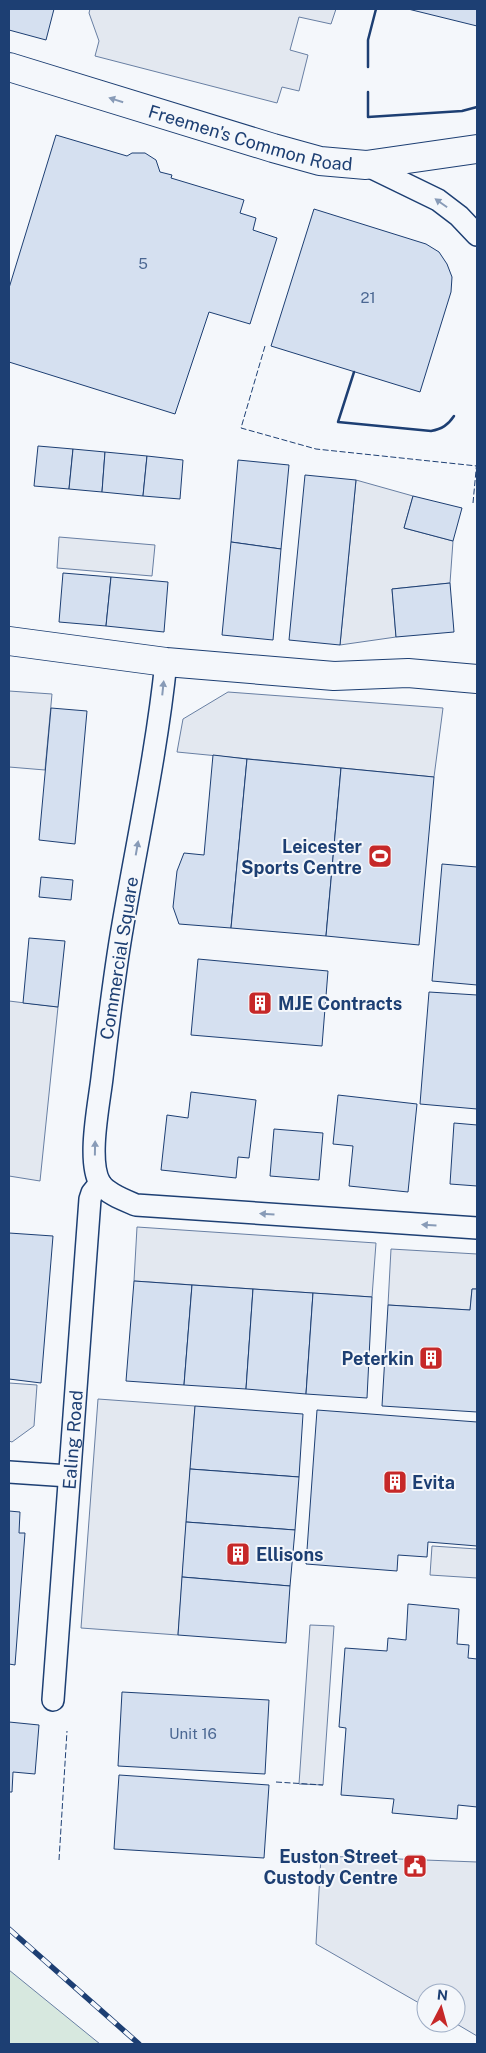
<svg xmlns="http://www.w3.org/2000/svg" width="486" height="2053" font-family="'Public Sans',sans-serif">
<style>
.green{fill:#d7e8df;stroke:#687fa3}
.parking{fill:#e3e8f0;stroke:#687fa3}
.building{fill:#d5e0f0;stroke:#1d3f73}
.lines{fill:none;stroke-linecap:round;stroke-linejoin:round}
.street-casing{stroke:#1d3f73;stroke-width:24}
.secondary-casing{stroke:#1d3f73;stroke-width:30}
.primary-casing{stroke:#1d3f73;stroke-width:30}
.street{stroke:#f4f7fb;stroke-width:21}
.secondary{stroke:#f4f7fb;stroke-width:28}
.primary{stroke:#f4f7fb;stroke-width:28}
.rail-casing{stroke:#1d3f73;stroke-width:5.5}
.rail{stroke:#f4f7fb;stroke-width:4;stroke-dasharray:11;stroke-linecap:butt}
.fence{stroke:#1d3f73;stroke-width:1;stroke-dasharray:6 2.5;stroke-linecap:butt}
.wall{stroke:#1d3f73;stroke-width:2.5}
.oneway{fill:#889bb7}
.labels{text-anchor:middle;dominant-baseline:central;stroke-width:4;stroke-linejoin:round;paint-order:stroke}
.number-label{font-size:15px;fill:#4b6792}
.street-label{font-size:18px;fill:#1d3f73;stroke:#f4f7fb}
.poi-label{font-size:18px;font-weight:bold;fill:#1d3f73;stroke:#f4f7fb;text-anchor:end}
</style>
<rect width="100%" height="100%" fill="#f4f7fb"/>
<!-- green -->
<path class="green" d="M 9,1970 L 100,2044 L 9,2044 Z"/>
<!-- parking -->
<g class="parking">
<path d="M 90,9 L 336,9 L 331,24 L 299,17 L 290,50 L 308,55 L 299,91 L 282,87 L 277,103 L 95,56 L 99,41 L 89,13 Z"/>
<path d="M 356,480 L 413,496 L 404,528 L 453,541 L 450,583 L 392,589 L 396,637 L 340,645 Z"/>
<path d="M 59,537 L 155,545 L 152,576 L 57,568 Z"/>
<path d="M 9,691 L 52,694 L 45,770 L 9,767 Z"/>
<path d="M 228,692 L 443,708 L 434,777 L 177,752 L 183,719 Z"/>
<path d="M 9,1001 L 58,1007 L 40,1181 L 9,1176 Z"/>
<path d="M 137,1227 L 376,1243 L 372,1297 L 134,1281 Z"/>
<path d="M 391,1249 L 477,1254 L 477,1289 L 472,1289 L 470,1310 L 388,1305 Z"/>
<path d="M 9,1383 L 37,1385 L 34,1426 L 12,1442 L 9,1441 Z"/>
<path d="M 98,1399 L 195,1406 L 178,1635 L 81,1628 Z"/>
<path d="M 432,1546 L 477,1549 L 477,1578 L 430,1575 Z"/>
<path d="M 310,1625 L 334,1626 L 323,1785 L 299,1784 Z"/>
<path d="M 321,1856 L 477,1862 L 477,2036 L 455,2023 L 456,1993 L 426,1993 L 426,2007 L 316,1944 Z"/>
</g>
<!-- building -->
<g class="building">
<path d="M 9,9 L 54,9 L 46,40 L 9,30 Z"/>
<path d="M 408,9 L 477,9 L 477,26 Z"/>
<path d="M 56,135 L 127,156 L 132,153 L 145,153 L 156,160 L 160,172 L 172,175 L 171,178 L 244,200 L 240,213 L 256,218 L 253,230 L 277,238 L 250,324 L 209,312 L 175,414 L 9,362 L 9,288 Z"/>
<path d="M 314,209 L 426,244 L 439,252 L 447,264 L 452,277 L 451,292 L 420,392 L 271,346 Z"/>
<path d="M 38,446 L 73,449 L 69,489 L 34,486 Z"/>
<path d="M 73,449 L 105,452 L 102,492 L 69,489 Z"/>
<path d="M 105,452 L 147,456 L 143,496 L 102,492 Z"/>
<path d="M 147,456 L 183,460 L 180,499 L 143,496 Z"/>
<path d="M 238,460 L 289,465 L 281,549 L 231,542 Z"/>
<path d="M 305,475 L 356,480 L 340,645 L 289,640 Z"/>
<path d="M 413,496 L 462,508 L 453,541 L 404,528 Z"/>
<path d="M 231,542 L 281,549 L 273,640 L 222,635 Z"/>
<path d="M 63,573 L 111,577 L 106,626 L 59,622 Z"/>
<path d="M 111,577 L 168,582 L 164,632 L 106,626 Z"/>
<path d="M 450,583 L 454,632 L 396,637 L 392,589 Z"/>
<path d="M 51,708 L 87,711 L 75,844 L 39,840 Z"/>
<path d="M 213,755 L 247,759 L 231,928 L 179,924 L 173,907 L 177,871 L 184,853 L 204,855 Z"/>
<path d="M 247,759 L 341,768 L 326,936 L 231,928 Z"/>
<path d="M 341,768 L 434,777 L 419,945 L 326,936 Z"/>
<path d="M 442,864 L 477,867 L 477,985 L 432,981 Z"/>
<path d="M 41,877 L 73,880 L 71,900 L 39,897 Z"/>
<path d="M 29,938 L 65,941 L 58,1007 L 23,1003 Z"/>
<path d="M 198,959 L 328,971 L 322,1046 L 191,1035 Z"/>
<path d="M 429,992 L 477,995 L 477,1109 L 420,1104 Z"/>
<path d="M 191,1092 L 256,1100 L 249,1158 L 238,1157 L 236,1178 L 161,1170 L 167,1115 L 188,1118 Z"/>
<path d="M 338,1095 L 417,1104 L 408,1192 L 349,1186 L 353,1146 L 333,1144 Z"/>
<path d="M 454,1123 L 477,1125 L 477,1186 L 450,1184 Z"/>
<path d="M 274,1129 L 323,1133 L 319,1180 L 270,1176 Z"/>
<path d="M 9,1233 L 53,1236 L 41,1383 L 9,1379 Z"/>
<path d="M 134,1281 L 192,1285 L 184,1385 L 126,1381 Z"/>
<path d="M 192,1285 L 253,1289 L 246,1389 L 184,1385 Z"/>
<path d="M 253,1289 L 313,1293 L 306,1394 L 246,1389 Z"/>
<path d="M 472,1289 L 477,1289 L 477,1412 L 382,1406 L 388,1305 L 470,1310 Z"/>
<path d="M 313,1293 L 372,1297 L 367,1398 L 306,1394 Z"/>
<path d="M 195,1406 L 303,1414 L 299,1477 L 190,1469 Z"/>
<path d="M 317,1410 L 477,1422 L 477,1546 L 428,1542 L 427,1557 L 398,1555 L 397,1571 L 306,1564 Z"/>
<path d="M 190,1469 L 299,1477 L 295,1530 L 186,1522 Z"/>
<path d="M 9,1511 L 20,1512 L 19,1533 L 25,1533 L 15,1665 L 9,1664 Z"/>
<path d="M 186,1522 L 295,1530 L 290,1586 L 182,1577 Z"/>
<path d="M 182,1577 L 290,1586 L 286,1643 L 178,1635 Z"/>
<path d="M 408,1604 L 459,1609 L 457,1644 L 469,1645 L 468,1658 L 477,1659 L 477,1807 L 458,1805 L 457,1819 L 392,1813 L 394,1799 L 341,1795 L 346,1728 L 339,1727 L 345,1648 L 387,1651 L 388,1638 L 406,1640 Z"/>
<path d="M 122,1692 L 269,1700 L 265,1774 L 118,1766 Z"/>
<path d="M 9,1722 L 39,1725 L 35,1774 L 13,1772 L 12,1792 L 9,1792 Z"/>
<path d="M 119,1775 L 269,1785 L 264,1858 L 114,1849 Z"/>
</g>
<g class="lines">
<!-- street casing -->
<g class="street-casing">
<g id="street">
<path d="M 366,165 L 438,200 L 459,216 L 477,235"/>
<path d="M 166,662 C 157,750 138,837 123,924 C 114,975 108,1027 102,1078 C 99,1104 87,1161 100,1183 C 107,1194 124,1200 136,1205 L 477,1228"/>
<path d="M 9,1472 L 69,1476"/>
<path id="s1" d="M 53,1700 L 90,1199 L 92,1193 L 100,1183"/>
</g>
</g>
<!-- secondary casing -->
<g class="secondary-casing">
<path id="secondary" d="M 9,641 L 166,662 L 334,676 L 408,673 L 477,679"/>
</g>
<!-- primary casing -->
<g class="primary-casing">
<g id="primary">
<path id="s2" d="M 9,67 L 273,148 L 320,161 L 366,165 L 477,149"/>
</g>
</g>
<!-- street -->
<use href="#street" class="street"/>
<!-- secondary -->
<use href="#secondary" class="secondary"/>
<!-- primary -->
<use href="#primary" class="primary"/>
<!-- rail casing -->
<g class="rail-casing">
<path id="rail" d="M 9,1929 L 139,2044"/>
</g>
<!-- rail -->
<use href="#rail" class="rail"/>
<!-- fence -->
<g class="fence">
<path d="M 265,346 L 241,428 L 316,449 L 477,466"/>
<path d="M 473,503 L 477,460"/>
<path d="M 276,1782 L 323,1785"/>
<path d="M 59,1860 L 67,1731"/>
</g>
<!-- wall -->
<g class="wall">
<path d="M 368,67 L 368,40 L 376,9"/>
<path d="M 368,92 L 368,117 L 462,111 L 477,107"/>
<path d="M 354,372 L 338,422 L 431,431 C 442,429 448,425 454,416"/>
</g>
</g>
<!-- one-way arrows -->
<defs><path id="oneway-solid" d="M-6-.8H1V-3.2L6.5 0L1 3.2V.8H-6Z" transform="scale(1.25)"/></defs>
<g class="oneway">
<use href="#oneway-solid" transform="translate(116 100) rotate(-163)"/>
<use href="#oneway-solid" transform="translate(441 203) rotate(-145)"/>
<use href="#oneway-solid" transform="translate(163 688) rotate(-84)"/>
<use href="#oneway-solid" transform="translate(137 848) rotate(-80)"/>
<use href="#oneway-solid" transform="translate(95 1148) rotate(-89)"/>
<use href="#oneway-solid" transform="translate(267 1214) rotate(-176)"/>
<use href="#oneway-solid" transform="translate(429 1225) rotate(-176)"/>
</g>
<!-- icons -->
<defs>
<g id="stadium-square" transform="scale(1.25)"><rect x="-9" y="-9" width="18" height="18" rx="4" fill="#c62828" stroke="#f4f7fb"/><path d="M0-5a6.5 5 0 1 0 0 10a6.5 5 0 1 0 0-10ZM-3.5-1.8h7v3.6h-7Z" fill="#fff"/></g>
<g id="building-square" transform="scale(1.25)"><rect x="-9" y="-9" width="18" height="18" rx="4" fill="#c62828" stroke="#f4f7fb"/><path d="M-4-6H4V6H1V3H-1V6H-4ZM-2.5-4.3h1.7v1.8h-1.7ZM.8-4.3h1.7v1.8H.8ZM-2.5-1h1.7V.8h-1.7ZM.8-1h1.7V.8H.8Z" fill="#fff"/></g>
<g id="civic-square" transform="scale(1.25)"><rect x="-9" y="-9" width="18" height="18" rx="4" fill="#c62828" stroke="#f4f7fb"/><path d="M-.6-6.5H3V-4.5H.6V-3L4-1V1h2V6H-6V1h2V-1L-.6-3ZM-1.2 2.5V6h2.4V2.5Z" fill="#fff"/></g>
</defs>
<g fill-rule="evenodd">
<use href="#stadium-square" x="380" y="856"/>
<use href="#building-square" x="260" y="1003"/>
<use href="#building-square" x="431" y="1358"/>
<use href="#building-square" x="395" y="1482"/>
<use href="#building-square" x="238" y="1554"/>
<use href="#civic-square" x="415" y="1866"/>
</g>
<g class="labels">
<!-- number labels -->
<g class="number-label">
<text x="143" y="263">5</text>
<text x="368" y="297">21</text>
<text x="193" y="1733">Unit 16</text>
</g>
<!-- street labels -->
<g class="street-label">
<text stroke="none"><textPath href="#s2" startOffset="252">Freemen's Common Road</textPath></text>
<text transform="translate(119 958) rotate(-81)">Commercial Square</text>
<text stroke="none"><textPath href="#s1" startOffset="261">Ealing Road</textPath></text>
</g>
<!-- poi labels -->
<g class="poi-label">
<text x="362" y="846">Leicester<tspan x="362" dy="21">Sports Centre</tspan></text>
<text x="278" y="1003" text-anchor="start">MJE Contracts</text>
<text x="414" y="1358">Peterkin</text>
<text x="412" y="1482" text-anchor="start">Evita</text>
<text x="256" y="1554" text-anchor="start">Ellisons</text>
<text x="398" y="1856">Euston Street<tspan x="398" dy="21">Custody Centre</tspan></text>
</g>
</g>
<!-- border -->
<rect width="486" height="2053" fill="none" stroke="#1d3f73" stroke-width="20"/>
<!-- north arrow -->
<g transform="translate(441 2008) rotate(6)"><circle r="24" fill="#f4f7fb" stroke="#9eadc5"/>
<path d="M0-4L9 19L0 12L-9 19Z" fill="#c62828"/>
<text y="-8" font-size="14" font-weight="bold" text-anchor="middle" fill="#1d3f73">N</text>
</g>
</svg>
